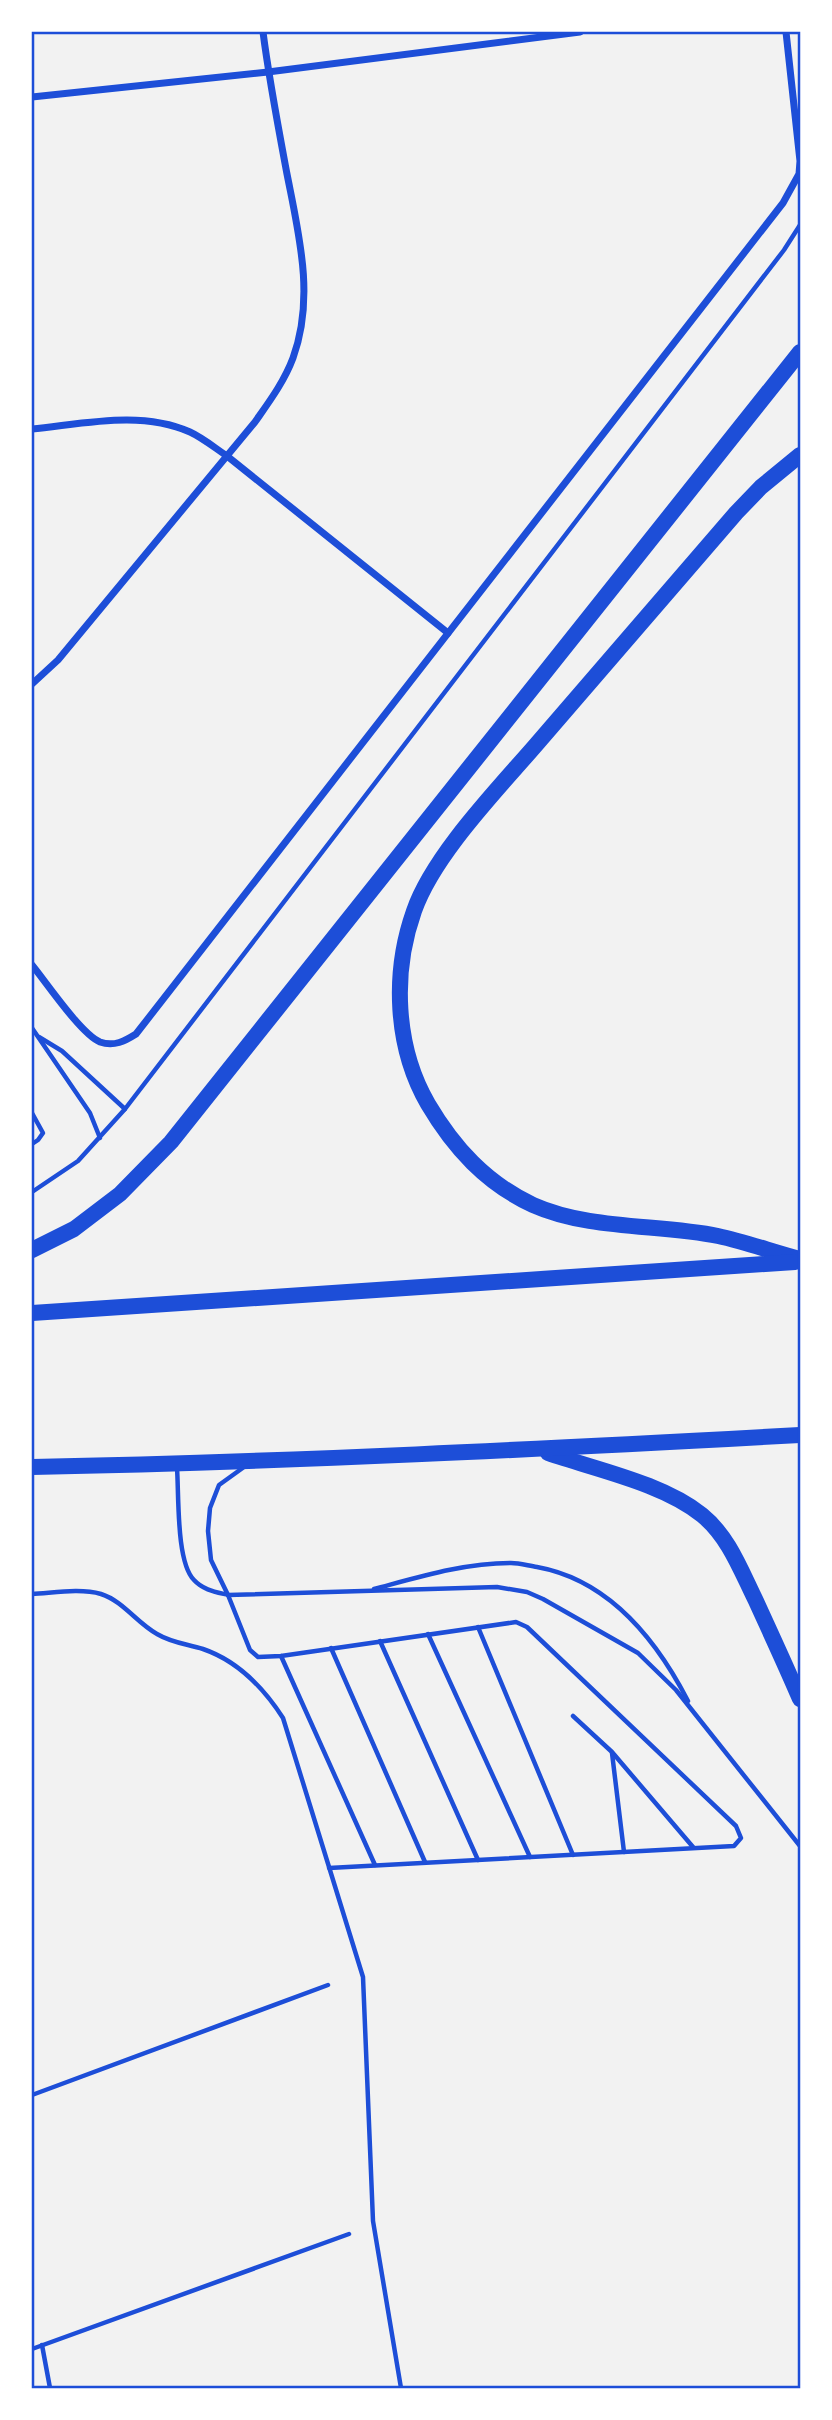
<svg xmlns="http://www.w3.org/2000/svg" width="832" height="2420" font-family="'PT Sans Narrow',sans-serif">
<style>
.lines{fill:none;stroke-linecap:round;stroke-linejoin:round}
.service{stroke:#1d4ed8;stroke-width:4.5}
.minor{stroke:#1d4ed8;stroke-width:7}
.motorway{stroke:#1d4ed8;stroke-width:16}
.neatline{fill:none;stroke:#1d4ed8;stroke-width:2.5}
</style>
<rect width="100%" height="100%" fill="#f2f2f2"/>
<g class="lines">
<!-- service -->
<g class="service">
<path d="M 32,1028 L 90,1113 L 100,1138"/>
<path d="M 39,1037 L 62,1051 L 125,1109"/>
<path d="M 32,1113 L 43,1133 L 38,1140 L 32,1144"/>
<path d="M 32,1192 L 78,1161 L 125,1109 L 784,250 L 800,225"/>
<path d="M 244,1467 L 219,1485 L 210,1508 L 208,1531 L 211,1560 L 228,1595 L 250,1650 L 258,1657 L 281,1656 L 516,1622 L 527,1627 L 736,1826 L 741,1838 L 734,1846 L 329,1868"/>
<path d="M 177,1468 C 179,1495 176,1562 194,1580 C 203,1590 216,1592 228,1595 L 497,1587 L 527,1592 L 543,1599 L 638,1653 L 676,1690 L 800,1846"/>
<path d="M 374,1589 C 419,1577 464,1563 511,1563 C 520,1563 529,1566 537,1567 C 609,1580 656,1639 688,1701"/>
<path d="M 32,1594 C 53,1593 80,1588 101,1594 C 123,1601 137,1623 157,1634 C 172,1643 187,1644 203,1649 C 238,1661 263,1687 283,1718 L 363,1977 L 373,2221 L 401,2388"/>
<path d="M 478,1627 L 573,1855"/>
<path d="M 428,1634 L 530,1857"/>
<path d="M 380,1641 L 478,1860"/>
<path d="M 331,1648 L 425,1862"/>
<path d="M 281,1656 L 375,1865"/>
<path d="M 573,1716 L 612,1752 L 693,1847"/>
<path d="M 612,1753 L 624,1852"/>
<path d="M 32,2095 L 328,1985"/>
<path d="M 42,2345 L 50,2388"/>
<path d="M 32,2349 L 349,2234"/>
</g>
<!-- minor -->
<g class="minor">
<path d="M 32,97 L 268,72 L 580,32"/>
<path d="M 32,429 C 83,424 141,410 190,432 C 203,438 215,448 227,456 L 448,633"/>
<path d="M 32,684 L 58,660 L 255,422 C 269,402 284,382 293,358 C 315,298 299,235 287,174 C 278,126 269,79 263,32"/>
<path d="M 32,965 C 46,982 81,1034 100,1042 C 114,1047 125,1041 136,1034 L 783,203 L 799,174 L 800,161 L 786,32"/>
</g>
<!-- motorway -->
<g class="motorway">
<path d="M 800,455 L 761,487 L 736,513 C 669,591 602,669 535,746 C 496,791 433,856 414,911 C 392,973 395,1047 428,1104 C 454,1148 486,1183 533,1205 C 589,1230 659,1224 718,1236 C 746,1242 773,1252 800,1259"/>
<path d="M 32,1250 L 74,1229 L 120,1194 L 171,1142 L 800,352"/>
<path d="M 32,1313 L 795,1262"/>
<path d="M 548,1453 C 597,1470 662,1483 702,1515 C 729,1537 741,1571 756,1601 C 771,1634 786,1666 800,1699"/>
<path d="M 32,1467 C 288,1462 544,1449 800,1435"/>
</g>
</g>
<!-- border -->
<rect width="832" height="2420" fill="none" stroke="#ffffff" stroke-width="66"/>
<rect x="33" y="33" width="766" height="2354" class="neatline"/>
</svg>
